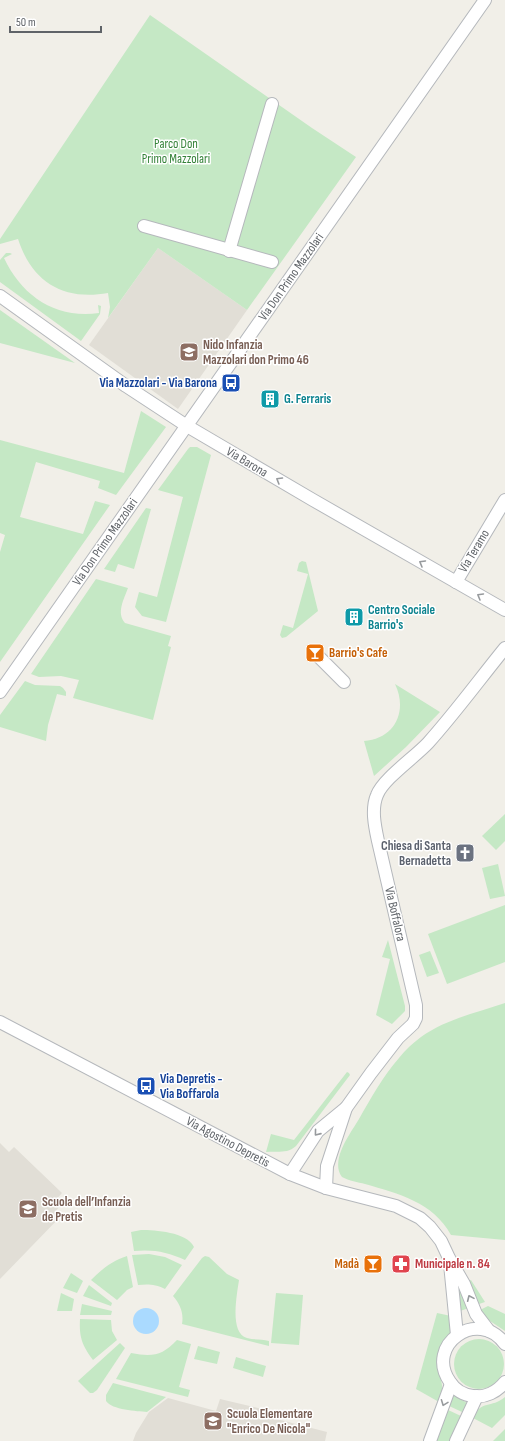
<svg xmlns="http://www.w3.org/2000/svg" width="505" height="1441" font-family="'Sofia Sans Condensed',sans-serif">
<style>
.education{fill:#e1ded6}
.green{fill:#c5e8c5}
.water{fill:#aadaff}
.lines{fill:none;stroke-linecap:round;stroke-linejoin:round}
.street-casing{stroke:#b5b8bc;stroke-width:14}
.street{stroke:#fff;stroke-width:12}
.oneway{stroke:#979a9d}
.labels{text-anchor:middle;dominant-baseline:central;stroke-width:3;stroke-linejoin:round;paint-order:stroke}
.park-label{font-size:13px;fill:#348238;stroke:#fff}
.street-label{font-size:13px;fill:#5f6368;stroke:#fff}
.education-label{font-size:13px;font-weight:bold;fill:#785e54;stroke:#fff;text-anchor:start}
.transit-label{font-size:13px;font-weight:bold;fill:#164399;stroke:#fff;text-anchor:end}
.culture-label{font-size:13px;font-weight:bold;fill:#0d838f;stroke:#fff;text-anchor:start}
.food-label{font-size:13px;font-weight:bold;fill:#c56008;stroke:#fff;text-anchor:start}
.worship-label{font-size:13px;font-weight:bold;fill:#5b616d;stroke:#fff;text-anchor:end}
.health-label{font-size:13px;font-weight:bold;fill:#be3a42;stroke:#fff;text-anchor:start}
</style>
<rect width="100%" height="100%" fill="#f1efe8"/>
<!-- education -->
<g class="education">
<path d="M 158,248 L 247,310 L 178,409 L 89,345 Z"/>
<path d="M 0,1143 L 9,1152 L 14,1147 L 62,1193 L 54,1202 L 59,1207 L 55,1212 L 60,1217 L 0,1279 Z"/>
<path d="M 168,1398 L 216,1411 L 220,1399 L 262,1409 L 261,1415 L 327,1432 L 325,1441 L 133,1441 L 136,1433 L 149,1412 Z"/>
</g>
<!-- green -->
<g class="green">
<path d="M 150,15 L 312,128 L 356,157 L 247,310 L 158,248 L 108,318 L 110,307 L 108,293 C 63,301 32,282 18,239 L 0,244 L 0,239 Z"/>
<path d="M 6,253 L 10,253 L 12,254 L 4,258 C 22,296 55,319 99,313 L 98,305 L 101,306 L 100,314 L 81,341 L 0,282 L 0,260 Z"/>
<path d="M 0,310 L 75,363 L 0,343 Z"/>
<path d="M 141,411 L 166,427 L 116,495 L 98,488 L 100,481 L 36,462 L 20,517 L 83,534 L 95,501 L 110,505 L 0,662 L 0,552 L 5,535 L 0,533 L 0,440 L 124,473 Z"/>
<path d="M 190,447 L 197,447 L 211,455 L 166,622 L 142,616 L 135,607 L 139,592 L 157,597 L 183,497 L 158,490 L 188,449 Z"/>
<path d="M 146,508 L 151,509 L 134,569 L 118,564 L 115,572 L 104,569 Z"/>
<path d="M 302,561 L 306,562 L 318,611 L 286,637 L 282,638 L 280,635 L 283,625 L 293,628 L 308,574 L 297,571 L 299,563 Z"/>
<path d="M 96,579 L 128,588 C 124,599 116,613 125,623 L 171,636 L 168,646 L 171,647 L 153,720 L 73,698 L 79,680 L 61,676 L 39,677 L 31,674 Z"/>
<path d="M 25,681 L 35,685 L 60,686 L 63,688 L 66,692 L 66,696 L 57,694 L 48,725 L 46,741 L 0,727 L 0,715 Z"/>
<path d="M 395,684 L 440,712 L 406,747 L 374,776 L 364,741 C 395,739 408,711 395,684 Z"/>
<path d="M 505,814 L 505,841 L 496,850 L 482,836 Z"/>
<path d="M 498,864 L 505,896 L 490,899 L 482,868 Z"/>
<path d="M 505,905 L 505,962 L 447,984 L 428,934 Z"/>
<path d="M 388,940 L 405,1006 L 405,1011 L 392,1024 L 376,1015 L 390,959 L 382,957 Z"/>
<path d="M 430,951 L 439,973 L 427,977 L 419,955 Z"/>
<path d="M 505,1003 L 505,1240 L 451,1235 C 433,1202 399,1194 365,1184 C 358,1182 349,1181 342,1177 C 336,1170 338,1158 341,1151 C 345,1140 353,1129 359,1119 C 371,1098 383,1076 399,1058 C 405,1050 413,1043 421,1037 C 446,1019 476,1013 505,1003 Z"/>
<path d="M 347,1072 L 349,1073 L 350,1075 L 296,1146 C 287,1154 278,1151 266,1152 L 271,1134 L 294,1140 Z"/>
<path d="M 141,1230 C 155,1230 187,1232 194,1247 L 185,1260 C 168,1252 153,1249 134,1251 L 131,1232 Z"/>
<path d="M 149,1254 L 165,1257 L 182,1265 L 165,1289 C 155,1284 148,1284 138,1285 L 132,1255 Z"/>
<path d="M 127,1256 L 133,1287 L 127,1290 L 117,1300 L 91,1280 C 102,1269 112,1261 127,1256 Z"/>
<path d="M 205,1256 L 209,1257 L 227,1274 L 239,1280 C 237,1294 229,1333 247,1338 C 254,1340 262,1339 269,1341 L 269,1346 L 182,1324 C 184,1313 180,1304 173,1296 L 202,1258 Z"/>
<path d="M 71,1273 L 83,1281 L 77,1293 L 63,1288 Z"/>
<path d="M 471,1280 L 485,1302 L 479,1304 L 469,1281 Z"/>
<path d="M 89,1285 L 112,1303 L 111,1306 L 83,1296 Z"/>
<path d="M 458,1285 L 469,1308 L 460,1311 Z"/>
<path d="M 61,1293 L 74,1299 L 72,1311 L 57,1311 Z"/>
<path d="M 276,1293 L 303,1295 L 299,1345 L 271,1343 Z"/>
<path d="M 82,1304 L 112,1311 L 111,1315 L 80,1315 Z"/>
<path d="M 488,1306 L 505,1314 L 505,1331 L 484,1317 L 480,1310 Z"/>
<path d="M 437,1313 L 451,1316 L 453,1329 L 438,1365 L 442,1385 L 442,1395 L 439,1402 L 416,1389 Z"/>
<path d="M 80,1319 L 111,1320 L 112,1331 L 117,1340 L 93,1360 C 82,1345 79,1337 80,1319 Z"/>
<circle cx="479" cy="1364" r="25"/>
<path d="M 177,1340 L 191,1344 L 179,1387 L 190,1390 L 188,1397 L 116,1379 L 131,1353 C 152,1357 162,1356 177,1340 Z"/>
<path d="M 120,1343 L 125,1348 L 97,1390 L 93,1393 L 90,1393 L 78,1381 Z"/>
<path d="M 198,1346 L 220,1352 L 217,1364 L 194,1359 Z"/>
<path d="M 236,1357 L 266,1366 L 263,1377 L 233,1368 Z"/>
<path d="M 113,1383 L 166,1397 L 147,1412 C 137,1411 112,1410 106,1401 L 106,1395 Z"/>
<path d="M 452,1394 L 467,1403 L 462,1412 L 447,1405 Z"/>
<path d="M 505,1397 L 505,1415 L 492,1428 L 473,1418 C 481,1399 491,1409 505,1397 Z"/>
<path d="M 446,1409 L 461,1416 L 449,1441 L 434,1441 Z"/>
<path d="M 505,1429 L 505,1441 L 493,1441 Z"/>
</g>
<!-- water -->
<circle class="water" cx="146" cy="1321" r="13"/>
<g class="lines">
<!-- street casing -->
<g class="street-casing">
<g id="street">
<path d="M 144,226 L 272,262"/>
<path d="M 229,251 L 272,104"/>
<path d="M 0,296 L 126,386 L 187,426 L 313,500 L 505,610"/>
<path d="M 456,582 L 505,500"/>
<path d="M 319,657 L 344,682"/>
<path d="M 0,692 L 485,0"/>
<path d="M 0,1022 L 290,1174 L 326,1188 L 396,1206 L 420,1218 L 430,1227 L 441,1241 L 449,1258 L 464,1284 L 476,1314 L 489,1331"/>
<path d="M 290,1174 L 318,1131 L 346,1108"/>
<path d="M 326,1188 L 327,1166 L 346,1108 L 371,1073 L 398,1038 L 413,1024 L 416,1018 L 416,1005 L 378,841 C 375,827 371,809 377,795 C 383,779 415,757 428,743 C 455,713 479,680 505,648"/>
<path d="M 450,1264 L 457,1335"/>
<path d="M 505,1344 C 478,1307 424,1345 450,1382 C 455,1390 464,1395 473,1396 C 485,1398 497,1392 505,1382"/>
<path d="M 430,1441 L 451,1384"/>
<path d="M 456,1441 L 477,1396"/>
</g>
</g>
<!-- street -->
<use href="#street" class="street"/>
</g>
<!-- one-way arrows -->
<defs><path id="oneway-chevron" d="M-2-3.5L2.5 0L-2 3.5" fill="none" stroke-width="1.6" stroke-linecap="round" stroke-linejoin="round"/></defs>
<g class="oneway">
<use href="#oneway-chevron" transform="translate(279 480) rotate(-149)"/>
<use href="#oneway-chevron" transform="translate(422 563) rotate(-150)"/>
<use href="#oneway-chevron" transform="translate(480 596) rotate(-150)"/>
<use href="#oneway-chevron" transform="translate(317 1133) rotate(129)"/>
<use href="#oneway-chevron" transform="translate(470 1298) rotate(-114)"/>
<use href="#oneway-chevron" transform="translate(444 1403) rotate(111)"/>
</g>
<!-- icons -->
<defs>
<g id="school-square" transform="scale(1)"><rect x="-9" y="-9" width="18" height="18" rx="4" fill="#8d6e63" stroke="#fff"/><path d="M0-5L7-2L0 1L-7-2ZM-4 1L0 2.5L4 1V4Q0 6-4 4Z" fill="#fff"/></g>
<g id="bus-square" transform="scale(1)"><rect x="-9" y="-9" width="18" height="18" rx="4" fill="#1a4fb4" stroke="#fff"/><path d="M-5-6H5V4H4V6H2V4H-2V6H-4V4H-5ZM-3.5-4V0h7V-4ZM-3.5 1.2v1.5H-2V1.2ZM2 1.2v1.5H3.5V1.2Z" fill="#fff"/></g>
<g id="building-square" transform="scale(1)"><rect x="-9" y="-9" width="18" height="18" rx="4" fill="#0f9aa8" stroke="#fff"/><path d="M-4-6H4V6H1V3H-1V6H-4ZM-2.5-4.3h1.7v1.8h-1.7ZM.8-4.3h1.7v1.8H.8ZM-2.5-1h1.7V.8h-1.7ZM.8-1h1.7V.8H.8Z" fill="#fff"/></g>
<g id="bar-square" transform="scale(1)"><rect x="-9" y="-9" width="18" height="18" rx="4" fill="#e8710a" stroke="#fff"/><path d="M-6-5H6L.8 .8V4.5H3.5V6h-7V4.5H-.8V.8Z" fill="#fff"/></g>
<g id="church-square" transform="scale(1)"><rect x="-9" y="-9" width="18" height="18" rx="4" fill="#6b7280" stroke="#fff"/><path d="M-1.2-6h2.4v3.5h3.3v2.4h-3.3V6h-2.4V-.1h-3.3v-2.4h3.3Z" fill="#fff"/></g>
<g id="pharmacy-square" transform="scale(1)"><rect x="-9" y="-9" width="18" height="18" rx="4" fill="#e0444e" stroke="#fff"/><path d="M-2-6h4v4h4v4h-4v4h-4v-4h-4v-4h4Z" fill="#fff"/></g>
</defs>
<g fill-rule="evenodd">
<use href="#school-square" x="189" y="352"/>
<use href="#bus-square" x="231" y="383"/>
<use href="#building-square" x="270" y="399"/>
<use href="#building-square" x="354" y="617"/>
<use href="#bar-square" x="315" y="653"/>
<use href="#church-square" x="465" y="853"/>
<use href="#bus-square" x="146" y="1086"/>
<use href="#school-square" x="28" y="1209"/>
<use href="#bar-square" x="373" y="1264"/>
<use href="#pharmacy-square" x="401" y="1264"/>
<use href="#school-square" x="213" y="1421"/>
</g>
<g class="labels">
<!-- park labels -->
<g class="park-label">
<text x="176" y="144">Parco Don<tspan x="176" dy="15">Primo Mazzolari</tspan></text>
</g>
<!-- street labels -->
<g class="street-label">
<text transform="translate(291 277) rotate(-55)">Via Don Primo Mazzolari</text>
<text transform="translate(247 462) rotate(31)">Via Barona</text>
<text transform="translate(105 542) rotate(-55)">Via Don Primo Mazzolari</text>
<text transform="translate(474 551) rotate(-59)">Via Teramo</text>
<text transform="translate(395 914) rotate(77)">Via Boffalora</text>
<text transform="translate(228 1142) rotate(28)">Via Agostino Depretis</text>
</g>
<!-- education labels -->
<g class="education-label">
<text x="203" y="345">Nido Infanzia<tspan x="203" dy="15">Mazzolari don Primo 46</tspan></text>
<text x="42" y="1202">Scuola dell’Infanzia<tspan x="42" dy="15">de Pretis</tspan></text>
<text x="227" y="1414">Scuola Elementare<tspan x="227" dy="15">"Enrico De Nicola"</tspan></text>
</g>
<!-- transit labels -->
<g class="transit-label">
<text x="217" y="383">Via Mazzolari - Via Barona</text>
<text x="160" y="1079" text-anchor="start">Via Depretis -<tspan x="160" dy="15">Via Boffarola</tspan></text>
</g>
<!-- culture labels -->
<g class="culture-label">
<text x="284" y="399">G. Ferraris</text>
<text x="368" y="610">Centro Sociale<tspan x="368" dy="15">Barrio's</tspan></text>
</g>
<!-- food labels -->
<g class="food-label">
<text x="329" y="653">Barrio's Cafe</text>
<text x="359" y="1264" text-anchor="end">Madà</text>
</g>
<!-- worship labels -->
<g class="worship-label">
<text x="451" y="846">Chiesa di Santa<tspan x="451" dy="15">Bernadetta</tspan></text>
</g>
<!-- health labels -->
<g class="health-label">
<text x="415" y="1264">Municipale n. 84</text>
</g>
</g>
<!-- scale -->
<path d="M10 26v6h91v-6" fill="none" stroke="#5f6368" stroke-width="2"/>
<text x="16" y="26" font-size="12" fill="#5f6368" stroke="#ffffff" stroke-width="3" paint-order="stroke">50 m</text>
</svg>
